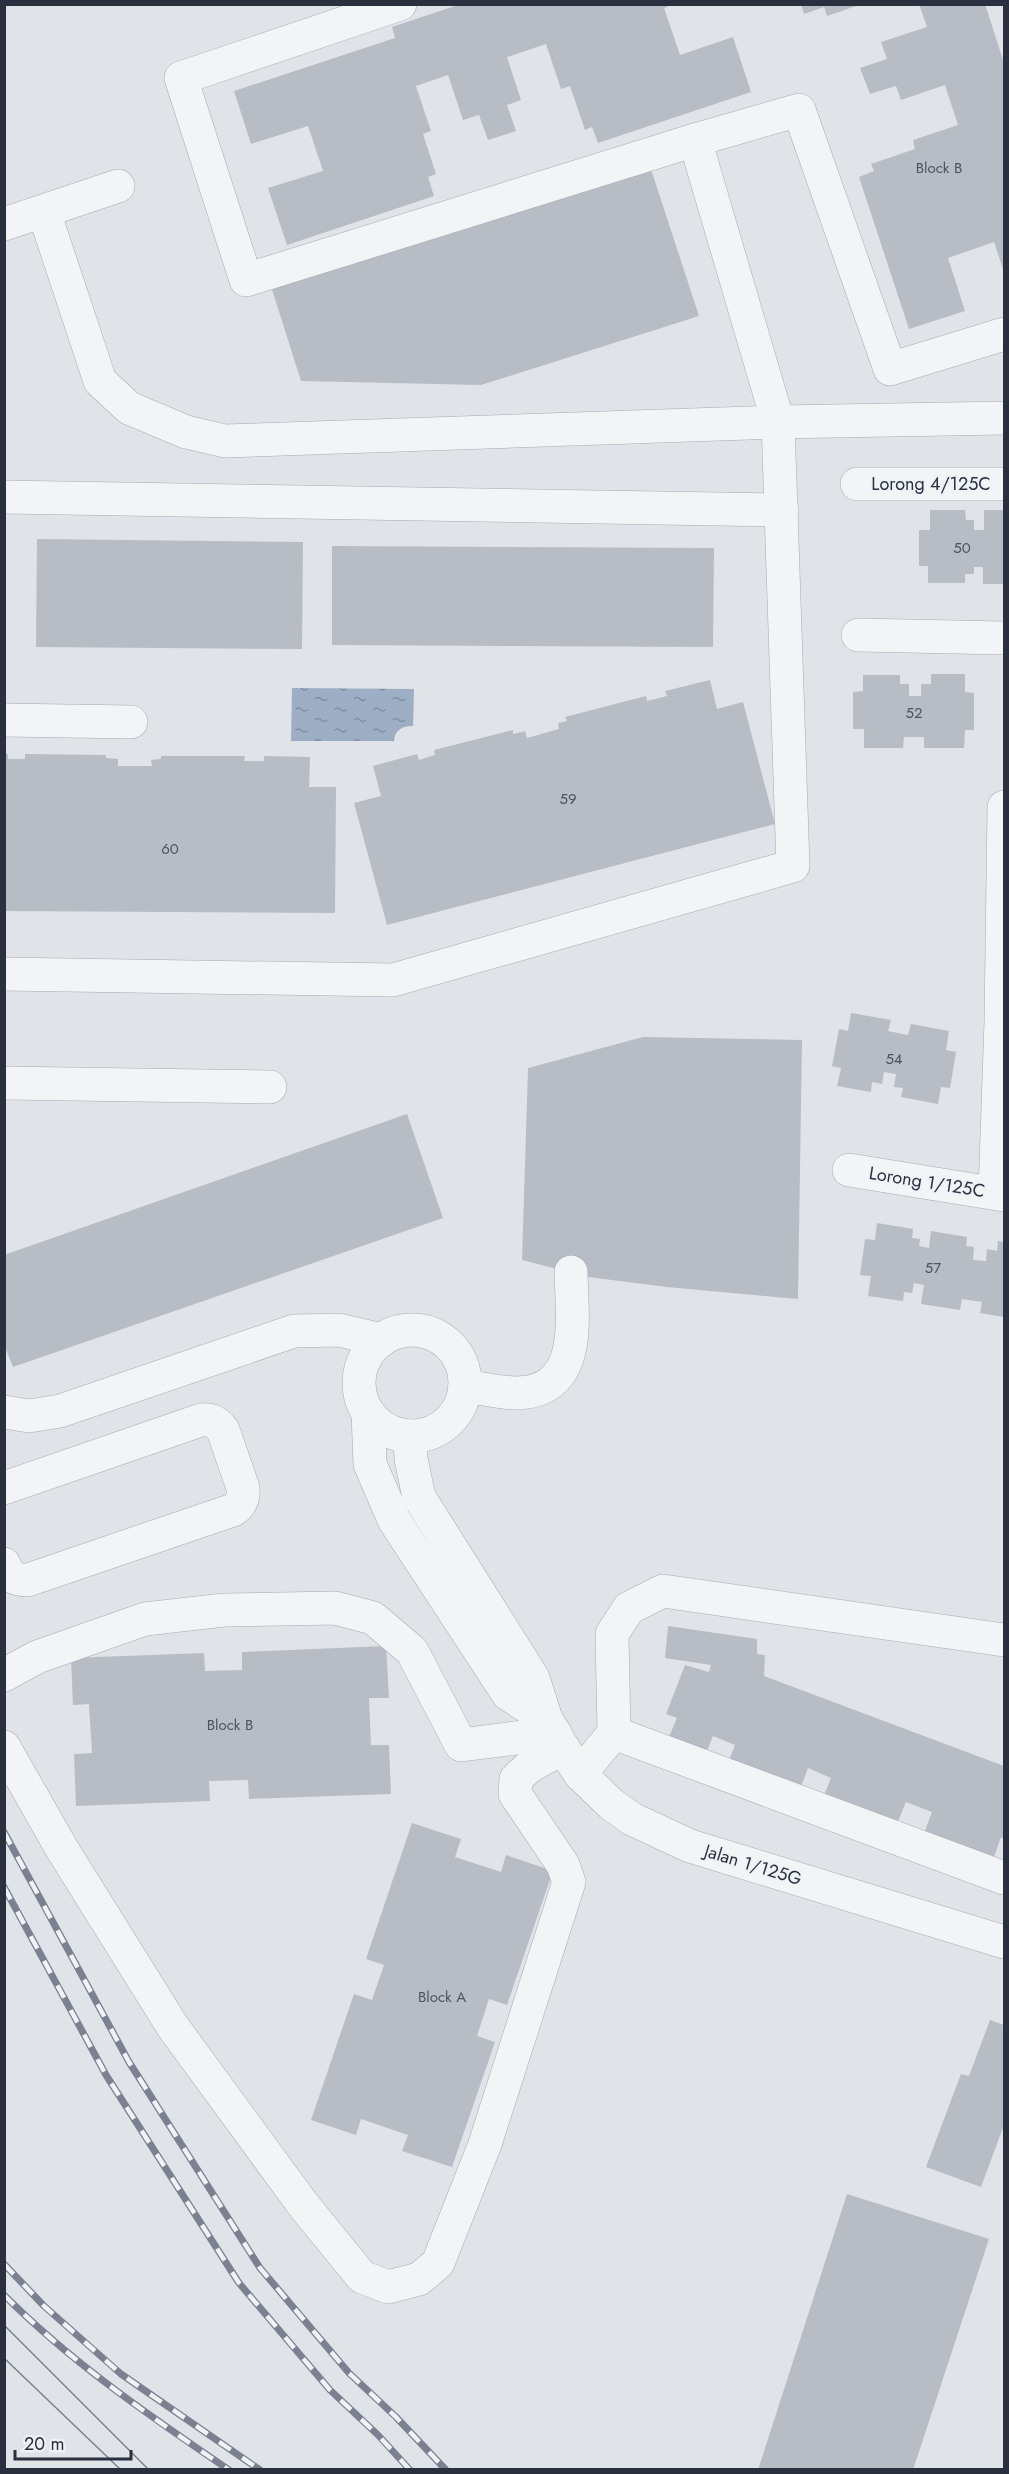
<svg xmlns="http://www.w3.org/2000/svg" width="1009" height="2474" font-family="Jost,sans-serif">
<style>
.water{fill:url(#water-ripples)}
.building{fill:#b8bcc4}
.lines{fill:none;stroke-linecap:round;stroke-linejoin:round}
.minor-casing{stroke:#a6aab2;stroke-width:34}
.minor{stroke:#f2f4f6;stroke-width:33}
.tram{stroke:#7b8190;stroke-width:1.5}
.rail-casing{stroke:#7b8190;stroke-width:7}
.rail{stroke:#eff2f6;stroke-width:4.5;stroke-dasharray:14;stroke-linecap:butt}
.labels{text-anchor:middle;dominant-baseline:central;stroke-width:4.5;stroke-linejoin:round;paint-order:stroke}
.number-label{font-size:15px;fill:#4e5360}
.street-label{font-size:18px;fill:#2a303e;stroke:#eff2f6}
</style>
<defs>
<pattern id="water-ripples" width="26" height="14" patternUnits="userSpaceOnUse" patternTransform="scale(1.5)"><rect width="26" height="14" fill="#9daec5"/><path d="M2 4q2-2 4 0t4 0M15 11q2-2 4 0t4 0" fill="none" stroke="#808ea1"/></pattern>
</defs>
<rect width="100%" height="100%" fill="#e0e3e8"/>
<!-- water -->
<path class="water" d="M 292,688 L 414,689 L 413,726 C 402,726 395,730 394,741 L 291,741 Z"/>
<!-- building -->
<g class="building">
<path d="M 461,4 L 675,4 L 664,8 L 680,55 L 733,37 L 751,92 L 598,143 L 592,127 L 585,130 L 570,86 L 561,89 L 546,44 L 507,57 L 521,100 L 507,105 L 516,131 L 488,140 L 479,115 L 463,120 L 448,75 L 416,86 L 431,131 L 423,134 L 436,174 L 428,177 L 434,196 L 287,245 L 268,188 L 323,171 L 308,126 L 251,144 L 234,91 L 395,38 L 392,27 Z"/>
<path d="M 801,4 L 859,4 L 859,5 L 827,16 L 824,7 L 804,14 Z"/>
<path d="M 919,4 L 985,4 L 1004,63 L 1004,272 L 994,242 L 948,258 L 965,311 L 909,329 L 859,177 L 874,171 L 871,164 L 915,149 L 913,140 L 958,125 L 945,85 L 901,100 L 896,86 L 870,94 L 860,68 L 887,59 L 881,42 L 927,27 Z"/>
<path d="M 648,160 L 699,316 L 481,385 L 301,381 L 269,280 Z"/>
<path d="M 930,510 L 965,510 L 966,520 L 974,520 L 974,530 L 984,530 L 984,510 L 1004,510 L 1004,584 L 983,584 L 983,567 L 974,567 L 974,574 L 965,574 L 965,583 L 928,583 L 928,566 L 919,566 L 919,530 L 930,530 Z"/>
<path d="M 37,539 L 303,542 L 302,649 L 36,647 Z"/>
<path d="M 332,546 L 714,548 L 713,647 L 332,645 Z"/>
<path d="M 931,674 L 965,674 L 965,692 L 974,693 L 974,730 L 965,730 L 964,748 L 924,748 L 924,737 L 904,737 L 903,748 L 864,748 L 864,729 L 853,729 L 853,692 L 863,691 L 863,675 L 900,675 L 900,684 L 909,684 L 909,696 L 921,696 L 921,684 L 931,684 Z"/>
<path d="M 710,680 L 717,709 L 743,702 L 775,824 L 387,925 L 354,803 L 381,796 L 373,766 L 417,754 L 419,760 L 435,755 L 434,750 L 513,730 L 513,734 L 525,731 L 527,738 L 559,729 L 558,723 L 567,721 L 565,717 L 646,696 L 647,701 L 667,696 L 665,691 Z"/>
<path d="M 4,754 L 8,754 L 8,759 L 25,759 L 25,754 L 106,755 L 106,758 L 118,759 L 118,766 L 152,766 L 151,760 L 161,759 L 161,756 L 245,756 L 244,761 L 264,761 L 264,756 L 310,757 L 309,787 L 336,787 L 335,913 L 4,911 Z"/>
<path d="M 851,1013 L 891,1020 L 888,1031 L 908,1035 L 911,1024 L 949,1031 L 946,1050 L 956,1052 L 950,1088 L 941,1087 L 938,1104 L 901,1097 L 903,1088 L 894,1087 L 896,1074 L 884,1072 L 882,1084 L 872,1082 L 871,1092 L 837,1086 L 841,1068 L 832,1066 L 839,1029 L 848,1031 Z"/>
<path d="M 643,1037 L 802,1040 L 798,1299 L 667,1287 L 588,1277 L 522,1260 L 528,1068 Z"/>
<path d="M 407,1114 L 443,1218 L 13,1367 L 4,1344 L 4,1255 Z"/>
<path d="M 877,1223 L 913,1229 L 912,1238 L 920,1239 L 919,1246 L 929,1248 L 931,1231 L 967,1237 L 966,1246 L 974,1247 L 973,1260 L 986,1261 L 987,1249 L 997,1251 L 998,1241 L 1004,1242 L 1004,1317 L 980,1313 L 982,1302 L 962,1299 L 960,1310 L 921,1304 L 924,1285 L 914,1283 L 912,1293 L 904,1292 L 903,1301 L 868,1296 L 871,1276 L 860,1275 L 865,1239 L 875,1240 Z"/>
<path d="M 668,1626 L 757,1639 L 757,1654 L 765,1655 L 764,1676 L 1004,1766 L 1004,1839 L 1001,1837 L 992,1863 L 923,1836 L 932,1812 L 906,1802 L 894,1831 L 821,1803 L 831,1778 L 808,1768 L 797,1797 L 725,1770 L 735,1745 L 713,1736 L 702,1763 L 664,1749 L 677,1718 L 666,1714 L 685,1665 L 709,1672 L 711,1665 L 665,1658 Z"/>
<path d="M 386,1646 L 389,1698 L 369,1698 L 371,1745 L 389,1745 L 391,1794 L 249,1799 L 248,1780 L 209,1781 L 210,1801 L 76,1806 L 74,1754 L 92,1753 L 89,1704 L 73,1705 L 71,1658 L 204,1653 L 205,1671 L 242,1670 L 242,1652 Z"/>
<path d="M 412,1823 L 461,1839 L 455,1857 L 501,1872 L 506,1855 L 553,1871 L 507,2005 L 489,1999 L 477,2036 L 495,2042 L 452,2167 L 402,2151 L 408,2135 L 361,2119 L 356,2135 L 311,2120 L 354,1994 L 372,2000 L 384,1965 L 366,1959 Z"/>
<path d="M 990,2020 L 1004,2025 L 1004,2125 L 981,2187 L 926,2167 L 961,2074 L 969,2076 Z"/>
<path d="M 847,2194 L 989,2239 L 913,2470 L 758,2470 Z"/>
</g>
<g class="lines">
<!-- minor casing -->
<g class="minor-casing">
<g id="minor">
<path d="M 400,4 L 181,78 L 246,280 L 695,140 L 799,110 L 890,369 L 1004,334"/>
<path d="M 44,212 L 100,381 L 129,408 L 186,432 L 225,441 L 778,422 L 1004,418"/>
<path d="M 4,224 L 118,186"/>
<path d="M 857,484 L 1004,484"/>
<path d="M 4,497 L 782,510"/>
<path d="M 858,635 L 1004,638"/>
<path d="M 4,720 L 131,722"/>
<path d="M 4,974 L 393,980 L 793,866 L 778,422 L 695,140"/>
<path d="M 4,1083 L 270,1087"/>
<path d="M 849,1170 L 1004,1195"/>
<path d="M 995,1193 L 1001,1021 L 1004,807"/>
<circle cx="412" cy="1383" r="53"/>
<path d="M 465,1386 C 481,1388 499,1393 516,1393 C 584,1392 572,1319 571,1272"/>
<path d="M 4,1412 L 29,1416 L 60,1411 L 294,1331 L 339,1330 L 382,1340"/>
<path d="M 368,1413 L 370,1464 L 394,1520 L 508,1694 L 546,1719"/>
<path d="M 410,1436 L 411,1459 L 419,1497 L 533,1678 L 546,1719 L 563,1748 L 580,1774 L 611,1804 L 632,1819 L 690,1846 L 1004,1942"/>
<path d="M 4,1488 L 201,1420 C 212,1419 216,1422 223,1430 L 243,1488 C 244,1498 242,1504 233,1510 L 28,1580 C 15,1580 9,1577 4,1564"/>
<path d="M 4,1675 L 37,1657 L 145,1619 L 224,1610 L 335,1608 L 373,1618 L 412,1651 L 461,1745 L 555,1733"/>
<path d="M 614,1733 L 1004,1878"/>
<path d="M 4,1747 L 62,1849 L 173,2027 L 304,2206 L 362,2277 L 388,2287 L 419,2279 L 438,2263 L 485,2144 L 569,1882 L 563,1865 L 515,1794 L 516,1779 L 530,1766 L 563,1748"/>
<path d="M 580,1774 L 614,1733 L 612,1634 L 629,1608 L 663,1591 L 1004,1640"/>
</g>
</g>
<!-- minor -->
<use href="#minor" class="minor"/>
<!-- tram -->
<g class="tram">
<path d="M 4,2325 L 149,2470"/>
<path d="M 4,2358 L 121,2470"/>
</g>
<!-- rail casing -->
<g class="rail-casing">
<g id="rail">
<path d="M 4,1832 L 129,2062 L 260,2268 L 349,2373 L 396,2417 L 446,2470"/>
<path d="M 4,1887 L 106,2075 L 239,2283 L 330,2390 L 378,2435 L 410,2470"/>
<path d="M 4,2264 L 44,2306 L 121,2374 L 260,2470"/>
<path d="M 4,2295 C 72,2363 150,2416 229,2470"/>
</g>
</g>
<!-- rail -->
<use href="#rail" class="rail"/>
</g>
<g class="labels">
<!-- number labels -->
<g class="number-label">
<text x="939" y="168">Block B</text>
<text x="962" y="548">50</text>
<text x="914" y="713">52</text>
<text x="568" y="799">59</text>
<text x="170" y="849">60</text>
<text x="894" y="1059">54</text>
<text x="933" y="1268">57</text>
<text x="230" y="1725">Block B</text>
<text x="442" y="1997">Block A</text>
</g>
<!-- street labels -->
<g class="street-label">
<text x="931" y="484">Lorong 4/125C</text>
<text transform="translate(927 1182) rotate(9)">Lorong 1/125C</text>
<text transform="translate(753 1865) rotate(17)">Jalan 1/125G</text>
</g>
</g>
<!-- border -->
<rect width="1009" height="2474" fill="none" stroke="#2a303e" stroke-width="12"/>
<!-- scale -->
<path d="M15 2450v9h116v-9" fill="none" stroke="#2a303e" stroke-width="3"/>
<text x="24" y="2450" font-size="18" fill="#2a303e" stroke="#eff2f6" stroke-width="4.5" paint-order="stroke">20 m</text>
</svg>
